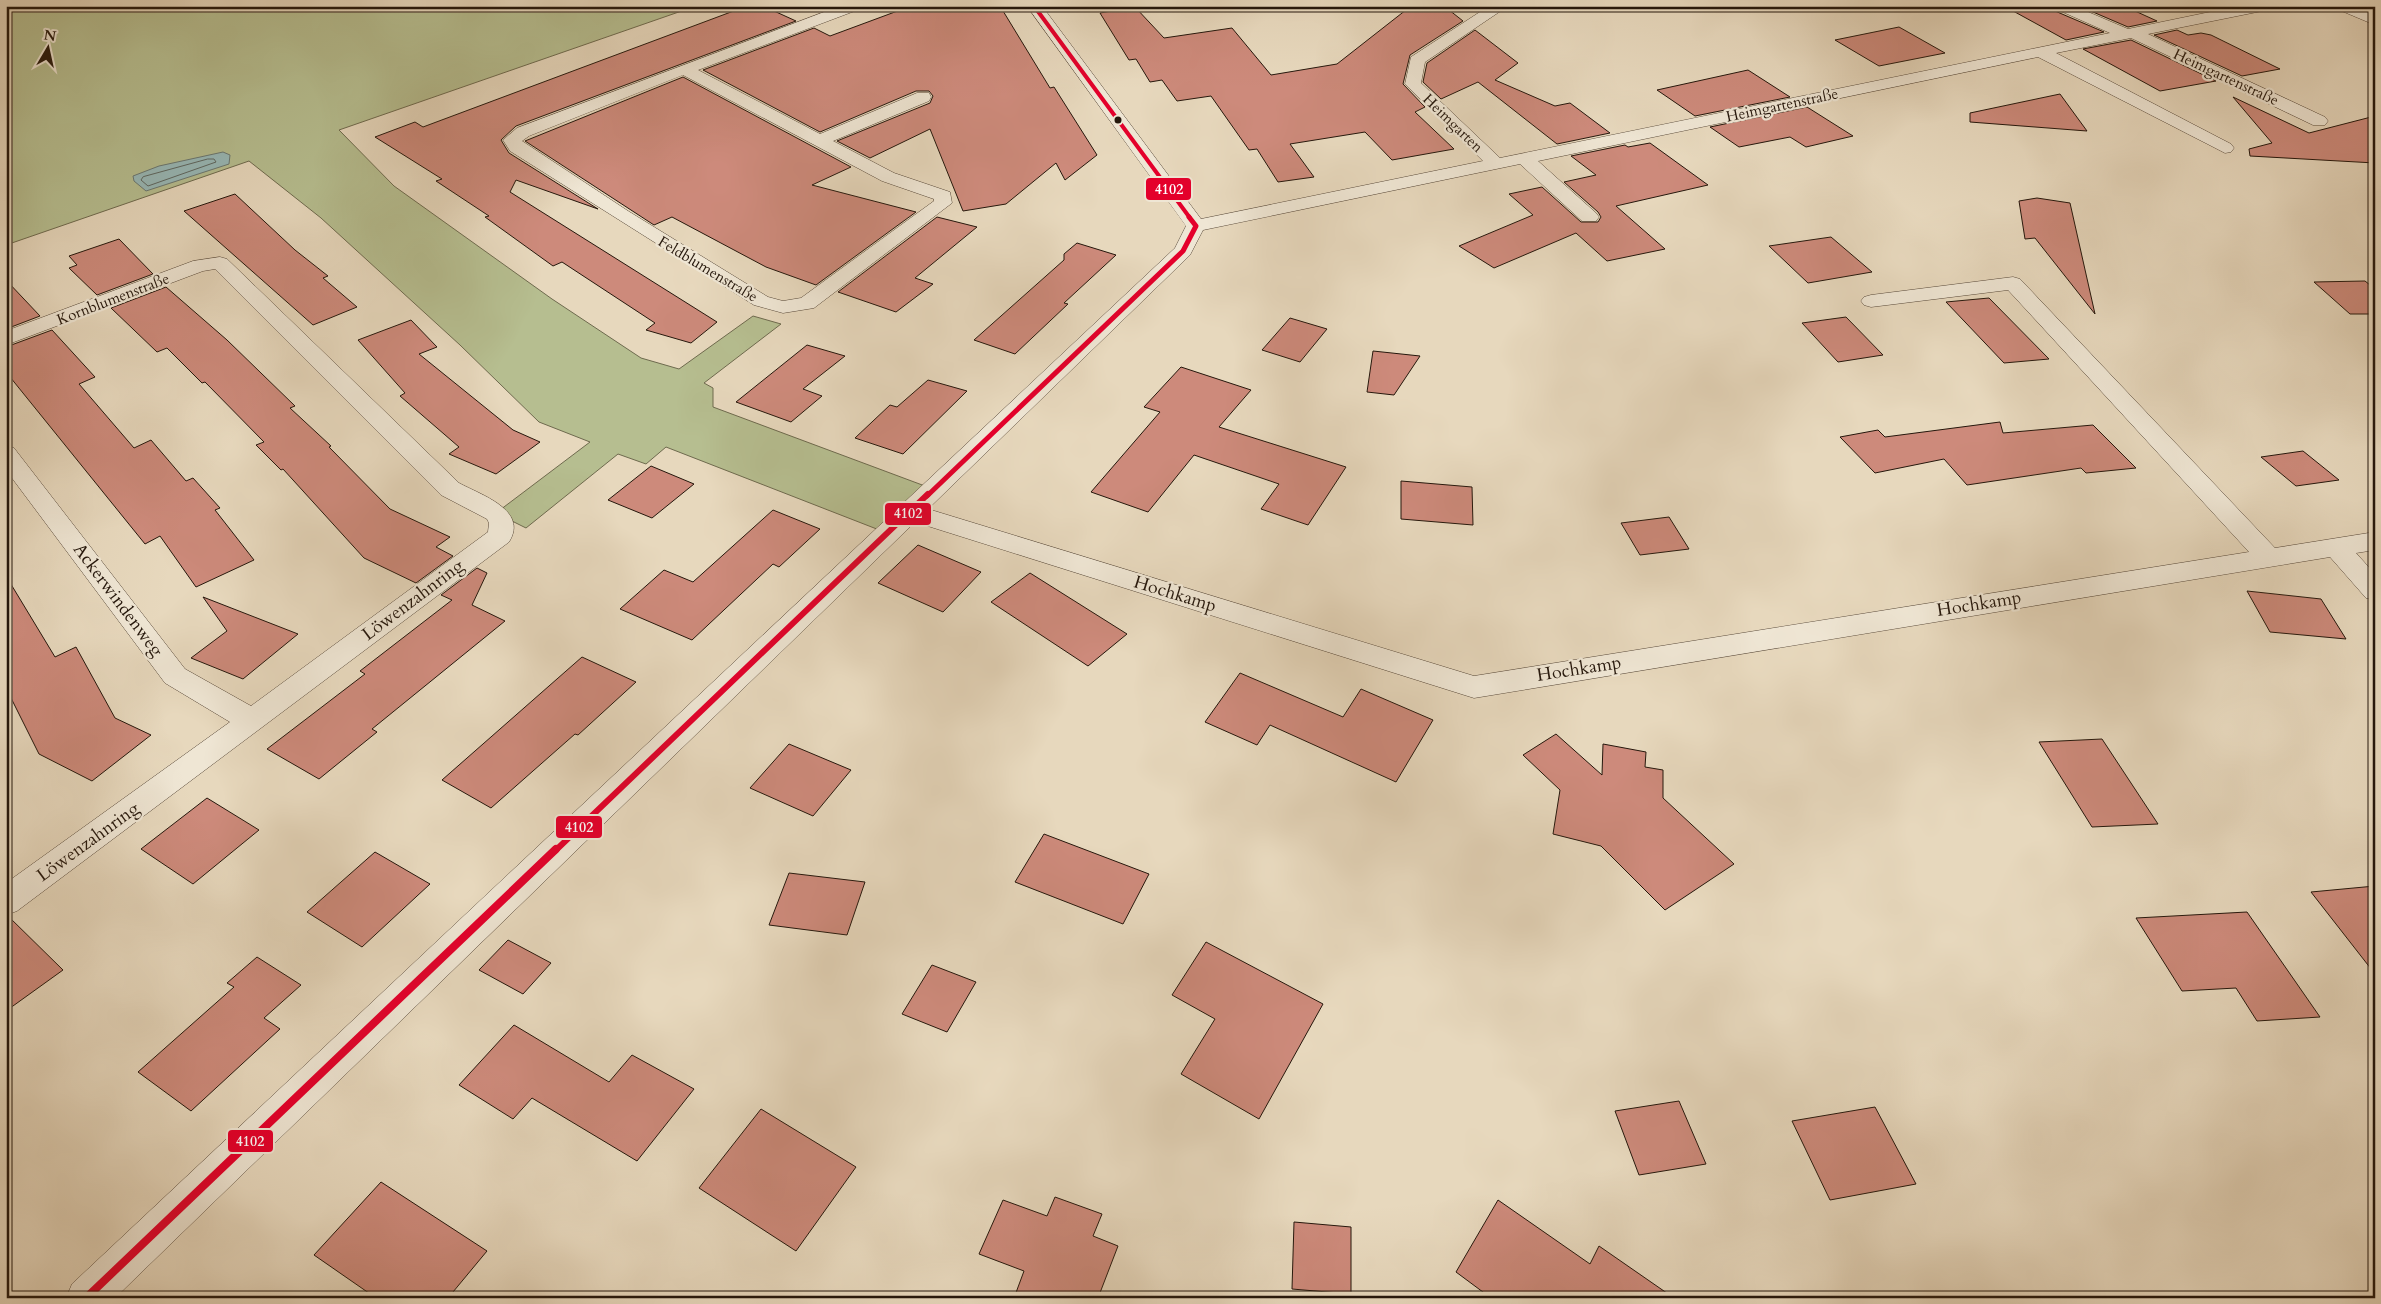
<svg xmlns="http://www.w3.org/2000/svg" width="2381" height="1304" font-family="Cardo,serif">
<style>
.green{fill:#b6be90;stroke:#6e6a4e}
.water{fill:#98b9b8;stroke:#6a7873}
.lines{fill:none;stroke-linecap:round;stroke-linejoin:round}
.shore{stroke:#5e6862;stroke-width:1}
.building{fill:#cd8a7b;stroke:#25170c}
.street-casing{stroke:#564738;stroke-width:1}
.street{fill:#efe6d4;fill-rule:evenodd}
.bus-1-far3-casing{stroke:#efe6d4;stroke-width:6}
.bus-1-far2-casing{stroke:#efe6d4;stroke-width:8}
.bus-1-far1-casing{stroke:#efe6d4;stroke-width:10}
.bus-1-casing{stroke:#efe6d4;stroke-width:12}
.bus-1-far3{stroke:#e4002b;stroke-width:4}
.bus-1-far2{stroke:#e4002b;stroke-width:5}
.bus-1-far1{stroke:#e4002b;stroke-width:6}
.bus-1{stroke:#e4002b;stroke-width:8}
.bus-dot{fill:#25170c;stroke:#efe6d4;stroke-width:2}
.labels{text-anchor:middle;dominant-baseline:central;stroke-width:4.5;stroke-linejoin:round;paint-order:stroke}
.far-street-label{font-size:15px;fill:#25170c;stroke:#efe6d4}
.street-label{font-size:18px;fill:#25170c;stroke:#efe6d4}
.line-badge{stroke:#efe6d4;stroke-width:2}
.badge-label{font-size:14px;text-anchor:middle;font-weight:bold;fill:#fff}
</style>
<rect width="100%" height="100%" fill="#e7d8bd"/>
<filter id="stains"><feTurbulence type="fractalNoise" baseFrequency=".004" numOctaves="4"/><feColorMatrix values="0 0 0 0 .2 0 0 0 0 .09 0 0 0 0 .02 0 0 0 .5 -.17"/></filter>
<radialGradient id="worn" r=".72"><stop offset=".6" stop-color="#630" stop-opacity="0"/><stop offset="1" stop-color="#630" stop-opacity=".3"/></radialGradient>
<!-- green -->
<path class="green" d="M 6,6 L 696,6 L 339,130 L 394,186 L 552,299 L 641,358 L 679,369 L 753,316 L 781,324 L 704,383 L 713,388 L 713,407 L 933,489 L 887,533 L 666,447 L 646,464 L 618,454 L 526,528 L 496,513 L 590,442 L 539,422 L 460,345 L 321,218 L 249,161 L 6,245 Z"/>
<!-- water -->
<path class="water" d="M 223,152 L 230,155 L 229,164 L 146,191 L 134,181 L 133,176 L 159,166 Z"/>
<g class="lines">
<!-- shore -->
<path class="shore" d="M 208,159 L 214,159 L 216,162 L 148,186 L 141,180 L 143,177 Z"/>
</g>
<!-- building -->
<g class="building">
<path d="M 747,6 L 763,6 L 796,21 L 516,126 L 501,140 L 509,153 L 598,209 L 516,180 L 510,192 L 717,322 L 691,343 L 646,330 L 655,323 L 562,262 L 553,266 L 485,217 L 489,216 L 436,181 L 442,179 L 375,137 L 415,122 L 423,127 Z"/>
<path d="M 911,6 L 1000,6 L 1050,88 L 1054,87 L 1097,155 L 1065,180 L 1056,163 L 1006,204 L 963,211 L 930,129 L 870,158 L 837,141 L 930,103 L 933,96 L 929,91 L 916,91 L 820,132 L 703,70 L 814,28 L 830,36 Z"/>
<path d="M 1411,6 L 1444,6 L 1463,21 L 1410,55 L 1403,84 L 1425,107 L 1415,112 L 1454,149 L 1392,160 L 1365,132 L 1290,144 L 1314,177 L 1278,182 L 1257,149 L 1249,150 L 1211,96 L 1177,101 L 1162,80 L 1150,82 L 1136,59 L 1129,60 L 1100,13 L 1135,7 L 1164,38 L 1232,28 L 1271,75 L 1337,64 Z"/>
<path d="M 2004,6 L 2052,6 L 2055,11 L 2104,32 L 2066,40 Z"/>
<path d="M 2079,6 L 2124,6 L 2157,21 L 2128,27 Z"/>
<path d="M 1899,27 L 1945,53 L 1879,66 L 1835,40 Z"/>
<path d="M 1475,30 L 1518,63 L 1495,80 L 1555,106 L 1570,103 L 1610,133 L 1557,144 L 1478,82 L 1441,99 L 1423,82 L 1427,63 Z"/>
<path d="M 2177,30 L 2188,35 L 2201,33 L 2211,35 L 2280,69 L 2242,76 L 2154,35 Z"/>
<path d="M 2131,40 L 2216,81 L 2160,91 L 2083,49 Z"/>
<path d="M 1748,70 L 1790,97 L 1695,116 L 1657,90 Z"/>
<path d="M 683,77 L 851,167 L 812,185 L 916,212 L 816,285 L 766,267 L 672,217 L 654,225 L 525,141 Z"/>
<path d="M 2060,94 L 2087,131 L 1970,122 L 1970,113 Z"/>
<path d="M 2233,97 L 2309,133 L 2375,116 L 2375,163 L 2250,156 L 2249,149 L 2272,143 Z"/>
<path d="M 1807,107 L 1853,136 L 1806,147 L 1790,137 L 1739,147 L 1710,127 Z"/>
<path d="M 1650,143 L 1708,185 L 1616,206 L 1665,249 L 1607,261 L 1576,233 L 1494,268 L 1459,246 L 1533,215 L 1509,194 L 1542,187 L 1581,222 L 1598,222 L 1601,217 L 1598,212 L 1564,182 L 1596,175 L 1571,156 L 1625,145 L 1628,147 Z"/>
<path d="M 235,194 L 295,250 L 328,276 L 323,278 L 357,307 L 313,325 L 184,211 Z"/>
<path d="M 2037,198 L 2070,203 L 2095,314 L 2035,238 L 2025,239 L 2019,201 Z"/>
<path d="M 937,217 L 977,227 L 915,278 L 933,284 L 896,312 L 838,292 Z"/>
<path d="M 1831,237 L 1872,272 L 1808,283 L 1769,246 Z"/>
<path d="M 119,239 L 153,274 L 97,295 L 69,268 L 77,265 L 69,256 Z"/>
<path d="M 1077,243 L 1116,255 L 1064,303 L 1068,304 L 1015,354 L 974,340 L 1064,260 L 1064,254 Z"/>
<path d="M 6,280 L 40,316 L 6,329 Z"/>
<path d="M 2365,281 L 2375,289 L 2375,314 L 2350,314 L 2314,282 Z"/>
<path d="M 166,287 L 227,340 L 295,406 L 290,408 L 331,446 L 329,447 L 390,509 L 450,537 L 436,547 L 453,556 L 416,583 L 364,558 L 283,469 L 281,470 L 256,445 L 264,442 L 205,382 L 202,383 L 167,348 L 157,352 L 111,308 Z"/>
<path d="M 1989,298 L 2049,359 L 2004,363 L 1946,302 Z"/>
<path d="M 1846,317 L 1883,355 L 1838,362 L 1802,323 Z"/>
<path d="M 1290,318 L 1327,329 L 1300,362 L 1262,350 Z"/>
<path d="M 411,320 L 437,347 L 419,354 L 513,430 L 540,442 L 496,474 L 449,454 L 459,447 L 400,396 L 405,393 L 358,340 Z"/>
<path d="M 52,330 L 95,377 L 79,384 L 134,448 L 151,440 L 186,481 L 193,478 L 220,508 L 215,510 L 254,560 L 196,587 L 160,536 L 145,544 L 6,372 L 6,347 Z"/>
<path d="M 807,345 L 845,356 L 803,389 L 822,396 L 791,422 L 736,402 Z"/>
<path d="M 1373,351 L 1420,356 L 1394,395 L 1367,392 Z"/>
<path d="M 1181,367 L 1251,390 L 1219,427 L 1346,467 L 1308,525 L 1261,509 L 1279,484 L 1194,455 L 1148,512 L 1091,492 L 1160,412 L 1144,407 Z"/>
<path d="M 928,380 L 967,391 L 903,454 L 855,438 L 890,405 L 897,407 Z"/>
<path d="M 2000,422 L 2003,433 L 2093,425 L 2136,468 L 2086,473 L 2081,468 L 1967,485 L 1944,459 L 1875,473 L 1840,437 L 1878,430 L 1885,437 Z"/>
<path d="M 2303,451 L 2339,480 L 2296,486 L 2261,457 Z"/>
<path d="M 651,466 L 694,484 L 652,518 L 608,500 Z"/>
<path d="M 1401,481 L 1472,487 L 1473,525 L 1401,519 Z"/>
<path d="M 773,510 L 820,529 L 779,567 L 773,564 L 692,640 L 620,609 L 664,570 L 693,582 Z"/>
<path d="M 1669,517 L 1689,549 L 1640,555 L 1621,523 Z"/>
<path d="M 918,545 L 981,572 L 943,612 L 878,583 Z"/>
<path d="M 477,568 L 487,573 L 472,605 L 505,621 L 372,729 L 377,732 L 319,779 L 267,749 L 365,674 L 360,671 L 452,600 L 441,595 Z"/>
<path d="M 1030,573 L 1127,634 L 1088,666 L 991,602 Z"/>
<path d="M 6,576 L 55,657 L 76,647 L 115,718 L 151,735 L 92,781 L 39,754 L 6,688 Z"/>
<path d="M 2247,591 L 2321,599 L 2346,639 L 2270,632 Z"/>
<path d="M 203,597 L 298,634 L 243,679 L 191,658 L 227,631 Z"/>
<path d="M 582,657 L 636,682 L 578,735 L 575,734 L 491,808 L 442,780 Z"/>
<path d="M 1240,673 L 1343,717 L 1361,689 L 1433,720 L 1396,782 L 1270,725 L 1257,745 L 1205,722 Z"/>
<path d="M 1556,734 L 1602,775 L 1603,744 L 1646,752 L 1645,767 L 1663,770 L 1663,798 L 1734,864 L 1665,910 L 1601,846 L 1553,834 L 1560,790 L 1523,755 Z"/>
<path d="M 2102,739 L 2158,824 L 2092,827 L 2039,742 Z"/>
<path d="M 789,744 L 851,770 L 813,816 L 750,788 Z"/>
<path d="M 207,798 L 259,830 L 193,884 L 141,849 Z"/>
<path d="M 1044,834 L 1149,874 L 1123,924 L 1015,882 Z"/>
<path d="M 375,852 L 430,884 L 362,947 L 307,912 Z"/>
<path d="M 789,873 L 865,882 L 847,935 L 769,925 Z"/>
<path d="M 2375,886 L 2375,974 L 2311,892 Z"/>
<path d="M 2247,912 L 2320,1017 L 2257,1021 L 2236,988 L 2182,991 L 2136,918 Z"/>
<path d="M 8,916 L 63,970 L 6,1011 L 6,917 Z"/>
<path d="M 508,940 L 551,963 L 523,994 L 479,970 Z"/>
<path d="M 1206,942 L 1323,1004 L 1259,1119 L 1181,1074 L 1215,1019 L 1172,995 Z"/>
<path d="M 257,957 L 301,985 L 264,1018 L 280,1029 L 191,1111 L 138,1072 L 234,987 L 227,983 Z"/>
<path d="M 932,965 L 976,982 L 947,1032 L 902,1014 Z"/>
<path d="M 514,1025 L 609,1082 L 632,1055 L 694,1089 L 637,1161 L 532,1098 L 513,1119 L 459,1085 Z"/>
<path d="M 1679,1101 L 1706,1164 L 1639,1175 L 1615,1111 Z"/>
<path d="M 1875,1107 L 1916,1184 L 1830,1200 L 1792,1121 Z"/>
<path d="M 761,1109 L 856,1167 L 796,1251 L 699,1188 Z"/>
<path d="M 381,1182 L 487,1251 L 448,1298 L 376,1298 L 314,1255 Z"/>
<path d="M 1055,1197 L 1102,1214 L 1093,1236 L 1118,1246 L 1098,1298 L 1014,1298 L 1024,1271 L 979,1254 L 1003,1200 L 1047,1216 Z"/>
<path d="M 1498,1200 L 1590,1264 L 1599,1246 L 1674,1298 L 1491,1298 L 1456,1272 Z"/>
<path d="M 1294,1222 L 1351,1227 L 1351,1294 L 1292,1289 Z"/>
</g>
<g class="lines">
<!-- street casing -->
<g class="street-casing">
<g id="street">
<path d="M 840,6 L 862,6 L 860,9 L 698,70 L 820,134 L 917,93 L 929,93 L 931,97 L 929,101 L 833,141 L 894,173 L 950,192 L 952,203 L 814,308 L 783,313 L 754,305 L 510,151 L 503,140 L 517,128 ZM 683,75 L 882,181 L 934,199 L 934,201 L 801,298 L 783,301 L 768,297 L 628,211 L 522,141 L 529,136 Z"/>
<path d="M 1027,6 L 1042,6 L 1201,219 L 1483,161 L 1405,84 L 1411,57 L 1489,6 L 1508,6 L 1425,62 L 1421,83 L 1500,158 L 2110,33 L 2056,9 L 2054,6 L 2074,6 L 2128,29 L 2239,6 L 2269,6 L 2262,11 L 2148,34 L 2325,117 L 2328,121 L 2325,125 L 2313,125 L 2131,38 L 2056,53 L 2231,144 L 2234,148 L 2231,152 L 2225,153 L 2038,57 L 1538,161 L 1596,213 L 1599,217 L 1596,221 L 1582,221 L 1520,164 L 1203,230 L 1190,255 L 928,509 L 1474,676 L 2249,552 L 2008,290 L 1871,307 L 1864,305 L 1861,301 L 1864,297 L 1871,295 L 2013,277 L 2020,279 L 2275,548 L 2375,532 L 2375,550 L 2356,553 L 2375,574 L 2375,600 L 2366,598 L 2330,557 L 1474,698 L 915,522 L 115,1298 L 66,1298 L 72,1284 L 1175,248 L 1186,226 Z"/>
<path d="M 2335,6 L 2356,6 L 2375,14 L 2375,25 L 2337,9 Z"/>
<path d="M 220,257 L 227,259 L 459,483 C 481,495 529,510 509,542 L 17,911 L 6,915 L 6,883 L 230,722 L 165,683 L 6,470 L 6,445 L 14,448 L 185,669 L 251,706 L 488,532 L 489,523 L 487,519 L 441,495 L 215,269 L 203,271 L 6,345 L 6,331 L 193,261 Z"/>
</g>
</g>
<!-- street -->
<use href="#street" class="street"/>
<!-- bus-1-far3 casing -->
<g class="bus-1-far3-casing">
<path id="bus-1-far3" d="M 1034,6 L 1190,218"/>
</g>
<!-- bus-1-far2 casing -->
<g class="bus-1-far2-casing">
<path id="bus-1-far2" d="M 927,496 L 1183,251 L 1196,226 L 1189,217"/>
</g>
<!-- bus-1-far1 casing -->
<g class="bus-1-far1-casing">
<path id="bus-1-far1" d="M 555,851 L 928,494"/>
</g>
<!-- bus-1 casing -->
<g class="bus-1-casing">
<path id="bus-1" d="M 86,1298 L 556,849"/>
</g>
<!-- bus-1-far3 -->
<use href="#bus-1-far3" class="bus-1-far3"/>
<!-- bus-1-far2 -->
<use href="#bus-1-far2" class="bus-1-far2"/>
<!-- bus-1-far1 -->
<use href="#bus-1-far1" class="bus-1-far1"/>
<!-- bus-1 -->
<use href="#bus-1" class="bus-1"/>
</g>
<!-- markers -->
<circle class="bus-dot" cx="1118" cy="120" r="4.5"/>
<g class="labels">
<!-- far-street labels -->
<g class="far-street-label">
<text transform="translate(2226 77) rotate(25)">Heimgartenstraße</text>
<text transform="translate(1782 105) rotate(-12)">Heimgartenstraße</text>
<text transform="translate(1453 123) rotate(44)">Heimgarten</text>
<text transform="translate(708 269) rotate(31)">Feldblumenstraße</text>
<text transform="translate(113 299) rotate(-21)">Kornblumenstraße</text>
</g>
<!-- street labels -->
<g class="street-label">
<text transform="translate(1175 594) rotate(17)">Hochkamp</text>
<text transform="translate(118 600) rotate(53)">Ackerwindenweg</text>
<text transform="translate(413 600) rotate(-37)">Löwenzahnring</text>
<text transform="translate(1979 604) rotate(-9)">Hochkamp</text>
<text transform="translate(1579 669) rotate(-9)">Hochkamp</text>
<text transform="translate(88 842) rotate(-36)">Löwenzahnring</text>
</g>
</g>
<g class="line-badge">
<rect x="1145" y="177" width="47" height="24" rx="5" fill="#e4002b"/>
<rect x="884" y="502" width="48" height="24" rx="5" fill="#e4002b"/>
<rect x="555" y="815" width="48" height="24" rx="5" fill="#e4002b"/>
<rect x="227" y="1129" width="47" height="24" rx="5" fill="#e4002b"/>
</g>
<g class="badge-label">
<text x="1169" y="194">4102</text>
<text x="908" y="518">4102</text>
<text x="579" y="832">4102</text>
<text x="250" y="1146">4102</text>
</g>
<!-- margin -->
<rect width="2381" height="1304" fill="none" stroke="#e7d8bd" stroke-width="25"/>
<rect x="8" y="8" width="2366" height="1289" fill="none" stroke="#25170c" stroke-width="2.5"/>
<rect x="12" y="12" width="2356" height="1279" fill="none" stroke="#25170c"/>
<!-- north arrow -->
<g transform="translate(48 48) rotate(9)" stroke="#efe6d4" stroke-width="4" paint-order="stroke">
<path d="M0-4L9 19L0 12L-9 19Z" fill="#25170c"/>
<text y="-8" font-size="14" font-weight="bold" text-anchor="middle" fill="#25170c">N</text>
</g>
<rect width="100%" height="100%" filter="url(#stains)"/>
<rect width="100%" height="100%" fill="url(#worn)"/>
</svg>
